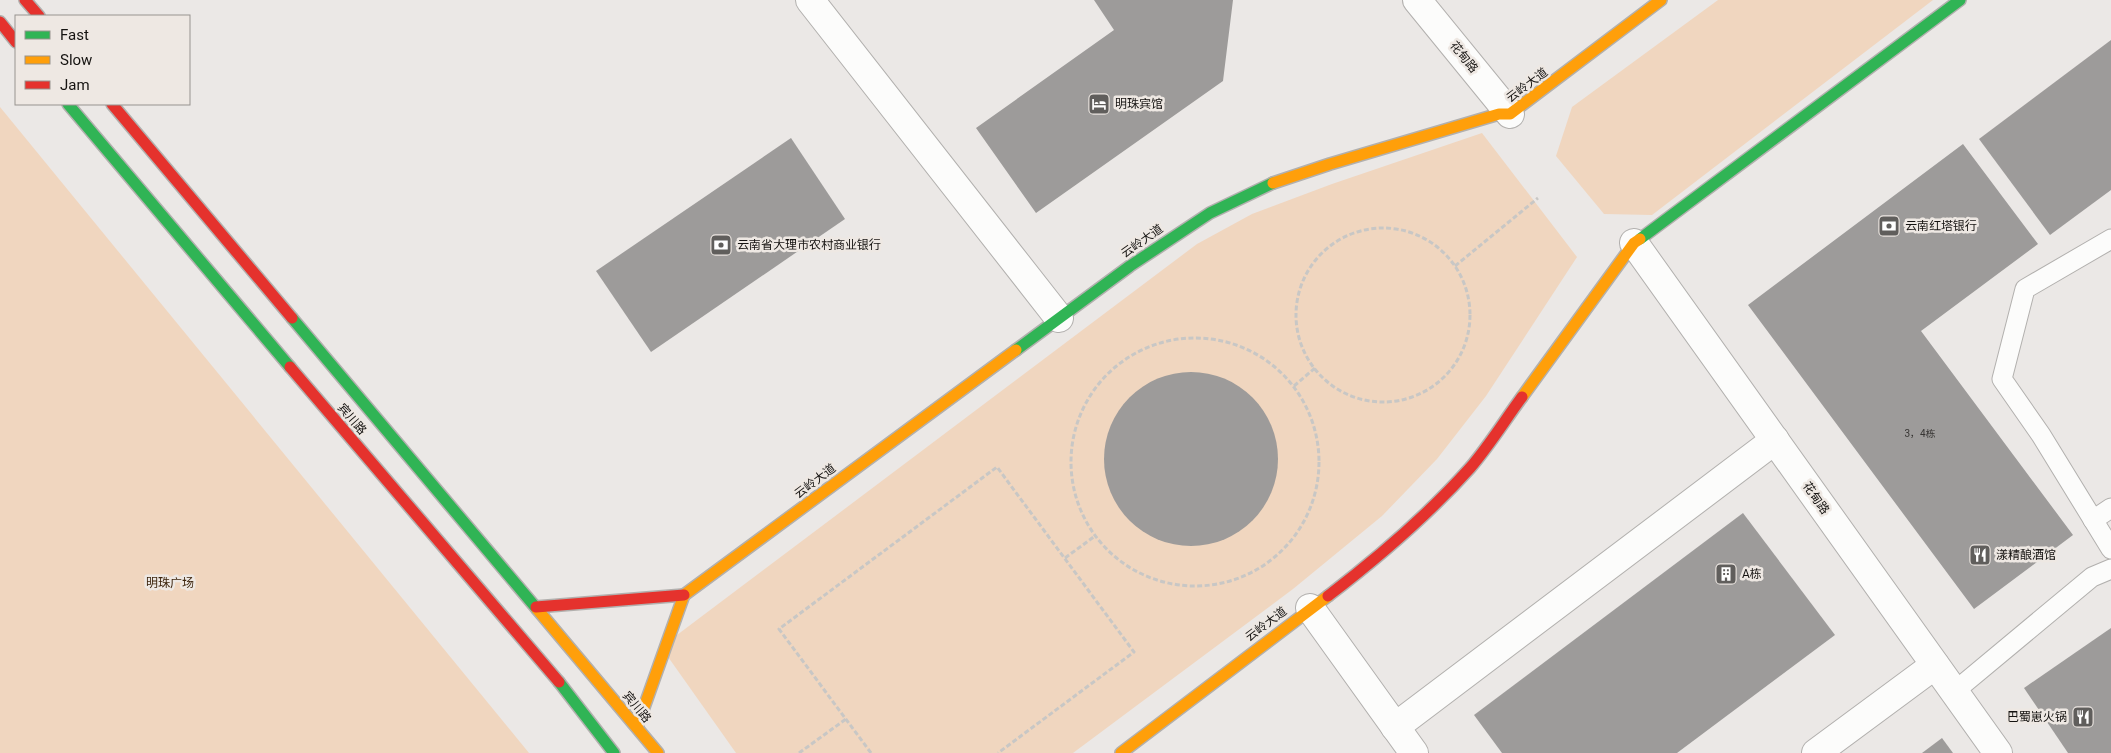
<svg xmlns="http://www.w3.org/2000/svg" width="2111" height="753" font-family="Roboto,'Noto Sans SC',sans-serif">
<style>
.green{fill:#f0d6bf}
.building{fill:#9d9b9a}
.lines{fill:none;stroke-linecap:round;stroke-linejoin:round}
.lane-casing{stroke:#b2b0ae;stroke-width:21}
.street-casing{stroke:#b2b0ae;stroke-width:30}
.fast-casing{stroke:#b2b0ae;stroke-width:14}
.slow-casing{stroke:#b2b0ae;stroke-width:14}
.jam-casing{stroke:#b2b0ae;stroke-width:14}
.path{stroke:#c8c7c5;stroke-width:3;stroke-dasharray:5 2.5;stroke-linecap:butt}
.lane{stroke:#fcfcfb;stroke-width:19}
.street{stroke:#fcfcfb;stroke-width:28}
.fast{stroke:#30b455;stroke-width:11}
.slow{stroke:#ff9f0a;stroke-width:11}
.jam{stroke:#e5322d;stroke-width:11}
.labels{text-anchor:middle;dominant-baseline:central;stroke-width:5;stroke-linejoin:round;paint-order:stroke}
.number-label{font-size:10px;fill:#373533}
.street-label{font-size:12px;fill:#151311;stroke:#eee8e3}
.poi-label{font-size:12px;fill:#151311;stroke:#eee8e3;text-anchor:start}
.park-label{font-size:12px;fill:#3b230b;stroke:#eee8e3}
</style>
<rect width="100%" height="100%" fill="#ebe8e6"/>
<!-- green -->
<g class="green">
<path d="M 1718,0 L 1933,0 L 1652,215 L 1604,214 L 1556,156 L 1572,107 Z"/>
<path d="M 0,107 L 529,753 L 0,753 Z"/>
<path d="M 1482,133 L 1577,257 L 1486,396 L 1437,459 L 1382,516 L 1293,589 L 1073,753 L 736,753 L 661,647 L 1197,244 L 1252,214 L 1332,184 Z"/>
</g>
<!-- building -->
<g class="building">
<path d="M 1094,0 L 1233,0 L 1223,81 L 1036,213 L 976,128 L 1114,30 Z"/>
<path d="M 2111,40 L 2111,190 L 2050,235 L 1979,139 Z"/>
<path d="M 791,138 L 845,219 L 651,352 L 596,271 Z"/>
<path d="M 1963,144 L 2038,244 L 1921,331 L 2073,535 L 1974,609 L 1748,305 Z"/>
<circle cx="1191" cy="459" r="87"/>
<path d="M 1743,513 L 1835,635 L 1677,753 L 1502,753 L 1474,715 Z"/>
<path d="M 2111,628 L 2111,753 L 2068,753 L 2024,688 Z"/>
<path d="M 1942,738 L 1953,753 L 1922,753 Z"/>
</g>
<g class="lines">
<!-- lane casing -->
<g class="lane-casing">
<g id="lane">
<path d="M 2111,239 L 2025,289 L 2002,379 L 2041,435 L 2111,549"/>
<path d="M 2093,520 L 2111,508"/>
<path d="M 1955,691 L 2092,577 L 2111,569"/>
</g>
</g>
<!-- street casing -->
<g class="street-casing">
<g id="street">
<path d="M 810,0 L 1059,318"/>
<path d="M 1417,0 L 1510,114"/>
<path d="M 1634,243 L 1998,753"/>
<path d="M 1310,608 L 1414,753"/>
<path d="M 1395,727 L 1775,440"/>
<path d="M 1816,753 L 1935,665"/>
</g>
</g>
<!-- fast casing -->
<g class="fast-casing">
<g id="fast">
<path d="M 68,104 L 290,367"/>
<path d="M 1640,239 L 1960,0"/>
<path d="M 292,318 L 537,609"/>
<path d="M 1016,350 L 1130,266 L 1210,213 L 1273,183"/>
<path d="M 559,682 L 614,753"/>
</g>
</g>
<!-- slow casing -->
<g class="slow-casing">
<g id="slow">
<path d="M 1273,183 L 1330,164 L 1499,114 L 1510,114 L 1661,0"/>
<path d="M 1522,397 L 1634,243 L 1640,239"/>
<path d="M 684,595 L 1016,350"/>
<path d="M 537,609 L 658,753"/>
<path d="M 637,727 L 684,595"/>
<path d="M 1121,753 L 1328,596"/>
</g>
</g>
<!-- jam casing -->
<g class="jam-casing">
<g id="jam">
<path d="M 25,0 L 39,16"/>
<path d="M 0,22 L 16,42"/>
<path d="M 112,104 L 292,318"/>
<path d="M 290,367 L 559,682"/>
<path d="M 1328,596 C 1379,557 1427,516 1470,468 C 1489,446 1505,420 1522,397"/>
<path d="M 536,607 L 684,595"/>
</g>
</g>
<!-- path -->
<g class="path">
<circle cx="1383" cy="315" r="87"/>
<path d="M 1455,266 L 1538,198"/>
<circle cx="1195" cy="462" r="124"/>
<path d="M 1294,386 L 1315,368"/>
<path d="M 1065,558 L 1095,536"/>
<path d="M 799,753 L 846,719"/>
<path d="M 871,753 L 779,629 L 997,467 L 1134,652 L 998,753"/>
</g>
<!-- lane -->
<use href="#lane" class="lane"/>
<!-- street -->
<use href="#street" class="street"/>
<!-- fast -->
<use href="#fast" class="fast"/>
<!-- slow -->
<use href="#slow" class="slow"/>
<!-- jam -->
<use href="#jam" class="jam"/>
</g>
<!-- icons -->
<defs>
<g id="hotel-square" transform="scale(1.125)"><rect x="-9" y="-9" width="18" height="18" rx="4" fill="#605e5c" stroke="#eee8e3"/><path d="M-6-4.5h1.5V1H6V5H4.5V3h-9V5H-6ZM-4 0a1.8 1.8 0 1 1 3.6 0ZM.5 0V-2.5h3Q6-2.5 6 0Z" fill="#fff"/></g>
<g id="bank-square" transform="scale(1.125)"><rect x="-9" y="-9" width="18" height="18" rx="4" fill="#605e5c" stroke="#eee8e3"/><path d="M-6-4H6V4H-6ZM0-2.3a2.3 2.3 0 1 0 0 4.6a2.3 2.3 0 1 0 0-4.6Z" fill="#fff"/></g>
<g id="restaurant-square" transform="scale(1.125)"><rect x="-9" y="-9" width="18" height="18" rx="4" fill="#605e5c" stroke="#eee8e3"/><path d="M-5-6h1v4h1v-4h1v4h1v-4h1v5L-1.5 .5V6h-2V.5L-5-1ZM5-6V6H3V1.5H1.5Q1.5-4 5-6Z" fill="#fff"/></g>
<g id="building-square" transform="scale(1.125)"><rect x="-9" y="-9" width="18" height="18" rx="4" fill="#605e5c" stroke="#eee8e3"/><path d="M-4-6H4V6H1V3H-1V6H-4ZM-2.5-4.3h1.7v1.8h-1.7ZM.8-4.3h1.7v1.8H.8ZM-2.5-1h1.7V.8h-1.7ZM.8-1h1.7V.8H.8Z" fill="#fff"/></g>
</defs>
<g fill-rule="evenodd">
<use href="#hotel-square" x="1099" y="104"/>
<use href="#bank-square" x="1889" y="226"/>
<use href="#bank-square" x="721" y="245"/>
<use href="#restaurant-square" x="1980" y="555"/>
<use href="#building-square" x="1726" y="574"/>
<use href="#restaurant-square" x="2083" y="717"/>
</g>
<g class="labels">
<!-- number labels -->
<g class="number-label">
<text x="1920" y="433">3，4栋</text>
</g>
<!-- street labels -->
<g class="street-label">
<text transform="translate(1464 57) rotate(51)">花甸路</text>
<text transform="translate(1527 85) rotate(-37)">云岭大道</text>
<text transform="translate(1142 241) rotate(-35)">云岭大道</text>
<text transform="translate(352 419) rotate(49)">宾川路</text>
<text transform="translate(815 481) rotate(-37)">云岭大道</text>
<text transform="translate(1816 498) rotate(55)">花甸路</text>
<text transform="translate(1266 624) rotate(-37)">云岭大道</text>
<text transform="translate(637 707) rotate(50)">宾川路</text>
</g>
<!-- poi labels -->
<g class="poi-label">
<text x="1115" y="104">明珠宾馆</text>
<text x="1905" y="226">云南红塔银行</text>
<text x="737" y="245">云南省大理市农村商业银行</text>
<text x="1996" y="555">漾精酿酒馆</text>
<text x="1742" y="574">A栋</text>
<text x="2067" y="717" text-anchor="end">巴蜀崽火锅</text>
</g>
<!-- park labels -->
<g class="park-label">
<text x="170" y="583">明珠广场</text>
</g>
</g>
<!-- legend -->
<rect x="15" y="15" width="175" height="90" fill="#eee8e3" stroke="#97938f"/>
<rect x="25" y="31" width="25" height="8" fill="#30b455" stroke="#97938f"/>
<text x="60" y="40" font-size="15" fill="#151311">Fast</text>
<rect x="25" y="56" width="25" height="8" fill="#ff9f0a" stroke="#97938f"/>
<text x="60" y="65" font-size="15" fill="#151311">Slow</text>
<rect x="25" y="81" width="25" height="8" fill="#e5322d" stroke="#97938f"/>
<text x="60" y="90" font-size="15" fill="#151311">Jam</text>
</svg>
